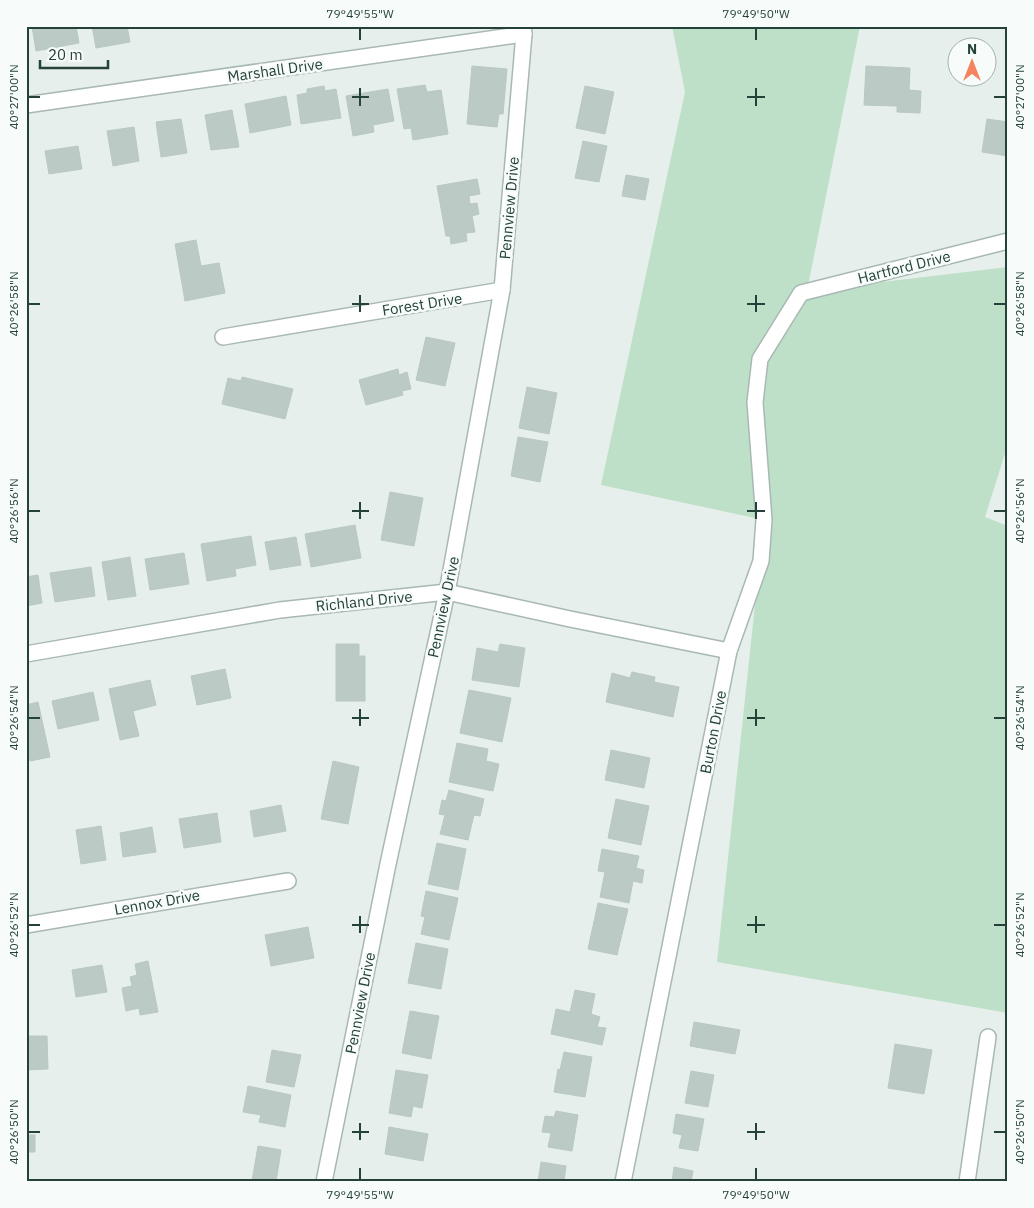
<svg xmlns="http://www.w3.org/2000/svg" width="1034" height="1208" font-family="'IBM Plex Sans',sans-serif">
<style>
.green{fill:#bfe0c8}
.building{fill:#bbcac4;stroke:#b8c9c2}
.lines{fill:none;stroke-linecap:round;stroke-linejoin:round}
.minor-casing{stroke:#a8b8b2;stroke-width:18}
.minor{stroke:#fff;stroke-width:15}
.ticks{fill:none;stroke:#24423a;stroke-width:2}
.labels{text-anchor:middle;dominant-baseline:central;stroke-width:5;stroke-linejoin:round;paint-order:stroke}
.street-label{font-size:15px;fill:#24423a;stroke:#f7fbf9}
.neatline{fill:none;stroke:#24423a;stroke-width:2}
.ticks-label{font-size:12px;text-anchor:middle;fill:#24423a}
</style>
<rect width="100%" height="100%" fill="#e6efeb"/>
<!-- green -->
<path class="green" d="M 672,26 L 860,26 L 807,291 L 1008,267 L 1008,444 L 985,517 L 1008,526 L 1008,1013 L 717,962 L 764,520 L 601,485 L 685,92 Z"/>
<!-- building -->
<g class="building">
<path d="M 32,26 L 62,26 L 62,28 L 76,26 L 79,43 L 36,51 Z"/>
<path d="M 92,26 L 127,26 L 130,42 L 96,48 Z"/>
<path d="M 472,66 L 507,69 L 503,114 L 499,114 L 497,127 L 467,124 Z"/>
<path d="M 866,66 L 910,68 L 909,90 L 921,91 L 920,113 L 897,112 L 897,106 L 864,105 Z"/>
<path d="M 425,85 L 427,92 L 441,90 L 448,134 L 413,140 L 411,128 L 404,129 L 397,89 Z"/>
<path d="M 324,86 L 325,91 L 336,89 L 341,118 L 301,124 L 297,95 L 307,93 L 307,89 Z"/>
<path d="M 585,86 L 614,92 L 605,134 L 576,128 Z"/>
<path d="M 388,89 L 394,121 L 373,125 L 374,132 L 353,136 L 346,96 Z"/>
<path d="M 286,96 L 291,125 L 250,133 L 245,104 Z"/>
<path d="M 232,110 L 239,147 L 211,150 L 205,115 Z"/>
<path d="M 181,119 L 187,153 L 161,157 L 156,122 Z"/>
<path d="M 987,119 L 1008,122 L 1008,156 L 982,152 Z"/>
<path d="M 134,127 L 139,161 L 113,166 L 107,131 Z"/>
<path d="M 583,141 L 607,146 L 599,182 L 575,178 Z"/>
<path d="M 78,146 L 82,169 L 49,174 L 45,151 Z"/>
<path d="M 626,175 L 649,179 L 645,200 L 622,196 Z"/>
<path d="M 477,179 L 480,194 L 469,196 L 470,204 L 477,203 L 479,214 L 472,216 L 475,232 L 466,233 L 467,241 L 451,244 L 450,236 L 446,236 L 437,186 Z"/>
<path d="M 196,240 L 201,266 L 219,263 L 225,293 L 185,301 L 175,244 Z"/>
<path d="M 426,337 L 455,343 L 445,386 L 416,380 Z"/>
<path d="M 398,369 L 399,375 L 407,372 L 411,389 L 402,391 L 403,395 L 366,405 L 359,380 Z"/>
<path d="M 242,377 L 293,389 L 285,419 L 222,404 L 228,378 L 241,381 Z"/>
<path d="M 527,387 L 557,393 L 549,434 L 519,428 Z"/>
<path d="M 518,437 L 548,442 L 540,482 L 511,476 Z"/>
<path d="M 390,492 L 423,498 L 414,546 L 381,540 Z"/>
<path d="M 355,525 L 361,558 L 311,567 L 305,534 Z"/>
<path d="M 251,536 L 256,565 L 235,569 L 236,576 L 207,581 L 201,544 Z"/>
<path d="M 296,537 L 301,565 L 270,570 L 265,542 Z"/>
<path d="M 184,553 L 189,584 L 150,590 L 145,559 Z"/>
<path d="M 130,557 L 136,596 L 108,600 L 102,562 Z"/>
<path d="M 91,567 L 95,596 L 55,602 L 50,573 Z"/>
<path d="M 38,575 L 42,603 L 26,606 L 26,577 Z"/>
<path d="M 336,644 L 359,644 L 359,656 L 365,656 L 365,701 L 336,701 Z"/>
<path d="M 500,644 L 525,648 L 519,687 L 472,680 L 477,648 L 498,652 Z"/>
<path d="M 225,669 L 231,698 L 197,705 L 191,676 Z"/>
<path d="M 632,672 L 655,677 L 654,682 L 679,687 L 673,717 L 606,702 L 612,673 L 630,678 Z"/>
<path d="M 150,680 L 156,705 L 133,711 L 139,736 L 120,740 L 109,689 Z"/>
<path d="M 469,690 L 511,698 L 502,742 L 460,733 Z"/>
<path d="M 93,692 L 99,720 L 58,729 L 52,701 Z"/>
<path d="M 38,702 L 50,757 L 30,761 L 26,745 L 26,705 Z"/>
<path d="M 457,743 L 488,749 L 486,761 L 499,764 L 493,791 L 449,782 Z"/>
<path d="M 611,750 L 650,758 L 644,788 L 605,780 Z"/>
<path d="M 333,761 L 359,767 L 348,824 L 321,819 Z"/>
<path d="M 449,790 L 484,799 L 480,816 L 474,815 L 468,840 L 440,834 L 445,815 L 439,814 L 442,800 L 446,801 Z"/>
<path d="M 616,799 L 649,806 L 641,845 L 608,838 Z"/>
<path d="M 281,805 L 286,831 L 254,837 L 250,811 Z"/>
<path d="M 217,813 L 221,842 L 184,848 L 179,819 Z"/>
<path d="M 101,826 L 106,860 L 81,864 L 76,830 Z"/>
<path d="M 152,827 L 156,852 L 123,857 L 120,833 Z"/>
<path d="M 437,843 L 466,849 L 458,890 L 428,884 Z"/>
<path d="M 602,849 L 639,856 L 636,868 L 644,870 L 642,883 L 633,881 L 629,903 L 600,897 L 605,872 L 598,871 Z"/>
<path d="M 426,891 L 458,898 L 449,940 L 421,934 L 425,917 L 421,916 Z"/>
<path d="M 598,903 L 628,909 L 617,955 L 588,949 Z"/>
<path d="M 308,927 L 314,958 L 271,966 L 265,935 Z"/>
<path d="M 416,943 L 448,949 L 441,989 L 408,983 Z"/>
<path d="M 148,961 L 158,1012 L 140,1015 L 139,1008 L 126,1011 L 122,988 L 132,986 L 130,977 L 137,975 L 135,964 Z"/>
<path d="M 102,965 L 107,992 L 76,997 L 72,970 Z"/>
<path d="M 575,990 L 595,994 L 591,1014 L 600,1017 L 597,1027 L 606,1028 L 602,1045 L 551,1034 L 556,1009 L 570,1012 Z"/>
<path d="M 410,1011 L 439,1016 L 431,1059 L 402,1053 Z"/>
<path d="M 694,1022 L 740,1030 L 735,1054 L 690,1046 Z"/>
<path d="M 26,1036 L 47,1036 L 48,1069 L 26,1070 Z"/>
<path d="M 895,1044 L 932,1050 L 924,1094 L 888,1088 Z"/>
<path d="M 272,1050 L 301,1055 L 294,1087 L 266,1082 Z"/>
<path d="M 564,1052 L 592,1057 L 585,1097 L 554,1092 L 558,1069 L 560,1070 Z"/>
<path d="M 396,1070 L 428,1075 L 422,1108 L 413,1106 L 411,1117 L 389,1113 Z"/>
<path d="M 691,1071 L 714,1075 L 708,1107 L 685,1103 Z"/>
<path d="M 248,1086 L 291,1095 L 285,1127 L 259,1122 L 261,1115 L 243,1112 Z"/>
<path d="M 556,1111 L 578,1115 L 572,1151 L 548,1147 L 551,1133 L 542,1132 L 545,1116 L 554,1117 Z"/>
<path d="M 676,1114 L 704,1119 L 698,1151 L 679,1148 L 682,1135 L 673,1133 Z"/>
<path d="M 389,1127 L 428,1134 L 423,1161 L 385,1154 Z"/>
<path d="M 26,1135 L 35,1135 L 35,1152 L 27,1152 L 28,1169 L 26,1169 Z"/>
<path d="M 258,1146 L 281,1150 L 276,1182 L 252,1181 Z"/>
<path d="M 541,1162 L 566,1166 L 564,1182 L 538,1182 Z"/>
<path d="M 674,1167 L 693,1171 L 691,1182 L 672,1182 Z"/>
</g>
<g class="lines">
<!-- minor casing -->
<g class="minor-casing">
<g id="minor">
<path d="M 26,105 L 524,34"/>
<path d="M 223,337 L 502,290"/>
<path d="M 26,654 L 280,610 L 447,592 L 570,619 L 729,651"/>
<path d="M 26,925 L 288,881"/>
<path d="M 324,1182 L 388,864 L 447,592 L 502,290 L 524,34 L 523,26"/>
<path d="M 623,1182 L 729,651 L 761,561 L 764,520 L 755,402 L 760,359 L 801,293 L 1008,241"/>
<path d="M 967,1182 L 988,1037"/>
</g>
</g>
<!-- minor -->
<use href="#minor" class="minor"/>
</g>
<!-- ticks -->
<path class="ticks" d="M 360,28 L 360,40M 756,28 L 756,40M 360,88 L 360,106M 756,88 L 756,106M 28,97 L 40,97M 352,97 L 369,97M 747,97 L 765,97M 994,97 L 1006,97M 360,295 L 360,312M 756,295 L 756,312M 28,304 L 40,304M 352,304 L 369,304M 747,304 L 765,304M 994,304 L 1006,304M 360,502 L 360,519M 756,502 L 756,519M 28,511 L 40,511M 352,511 L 369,511M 747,511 L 765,511M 994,511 L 1006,511M 360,709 L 360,726M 756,709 L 756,726M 28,718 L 40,718M 352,718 L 369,718M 747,718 L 765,718M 994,718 L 1006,718M 360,916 L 360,933M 756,916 L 756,933M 28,925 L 40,925M 352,925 L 369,925M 747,925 L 765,925M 994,925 L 1006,925M 360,1123 L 360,1140M 756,1123 L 756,1140M 28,1132 L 40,1132M 352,1132 L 369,1132M 747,1132 L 765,1132M 994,1132 L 1006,1132M 360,1168 L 360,1180M 756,1168 L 756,1180"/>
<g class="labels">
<!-- street labels -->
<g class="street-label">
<text transform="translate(275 70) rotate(-8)">Marshall Drive</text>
<text transform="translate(509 208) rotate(-85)">Pennview Drive</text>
<text transform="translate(904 267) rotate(-14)">Hartford Drive</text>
<text transform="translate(422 304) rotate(-9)">Forest Drive</text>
<text transform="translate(364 601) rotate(-6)">Richland Drive</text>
<text transform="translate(443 607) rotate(-78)">Pennview Drive</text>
<text transform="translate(713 732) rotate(-79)">Burton Drive</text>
<text transform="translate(157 902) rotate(-10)">Lennox Drive</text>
<text transform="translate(360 1003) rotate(-79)">Pennview Drive</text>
</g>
</g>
<!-- border -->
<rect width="1034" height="1208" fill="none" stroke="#f7fbf9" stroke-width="55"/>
<!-- north arrow -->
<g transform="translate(972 62)"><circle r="24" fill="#f7fbf9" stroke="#a3b1ad"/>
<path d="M0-4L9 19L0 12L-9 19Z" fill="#f4845f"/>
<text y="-8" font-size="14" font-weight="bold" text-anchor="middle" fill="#24423a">N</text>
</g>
<!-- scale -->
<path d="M40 60v8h68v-8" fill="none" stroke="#24423a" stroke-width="2.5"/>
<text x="48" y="60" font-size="15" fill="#24423a" stroke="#f7fbf9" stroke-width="4" paint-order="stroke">20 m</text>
<rect x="28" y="28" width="978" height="1152" class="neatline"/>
<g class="ticks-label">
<text x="360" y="18">79°49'55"W</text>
<text x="756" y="18">79°49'50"W</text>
<text transform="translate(14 97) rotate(-90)" y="4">40°27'00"N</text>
<text transform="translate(1020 97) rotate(-90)" y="4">40°27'00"N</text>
<text transform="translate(14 304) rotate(-90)" y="4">40°26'58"N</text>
<text transform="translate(1020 304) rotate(-90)" y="4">40°26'58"N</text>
<text transform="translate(14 511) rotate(-90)" y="4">40°26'56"N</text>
<text transform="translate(1020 511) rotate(-90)" y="4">40°26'56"N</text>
<text transform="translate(14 718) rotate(-90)" y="4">40°26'54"N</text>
<text transform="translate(1020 718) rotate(-90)" y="4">40°26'54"N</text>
<text transform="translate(14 925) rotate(-90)" y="4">40°26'52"N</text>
<text transform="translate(1020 925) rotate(-90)" y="4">40°26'52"N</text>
<text transform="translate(14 1132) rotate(-90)" y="4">40°26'50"N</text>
<text transform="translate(1020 1132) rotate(-90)" y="4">40°26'50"N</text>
<text x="360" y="1199">79°49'55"W</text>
<text x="756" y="1199">79°49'50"W</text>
</g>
</svg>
